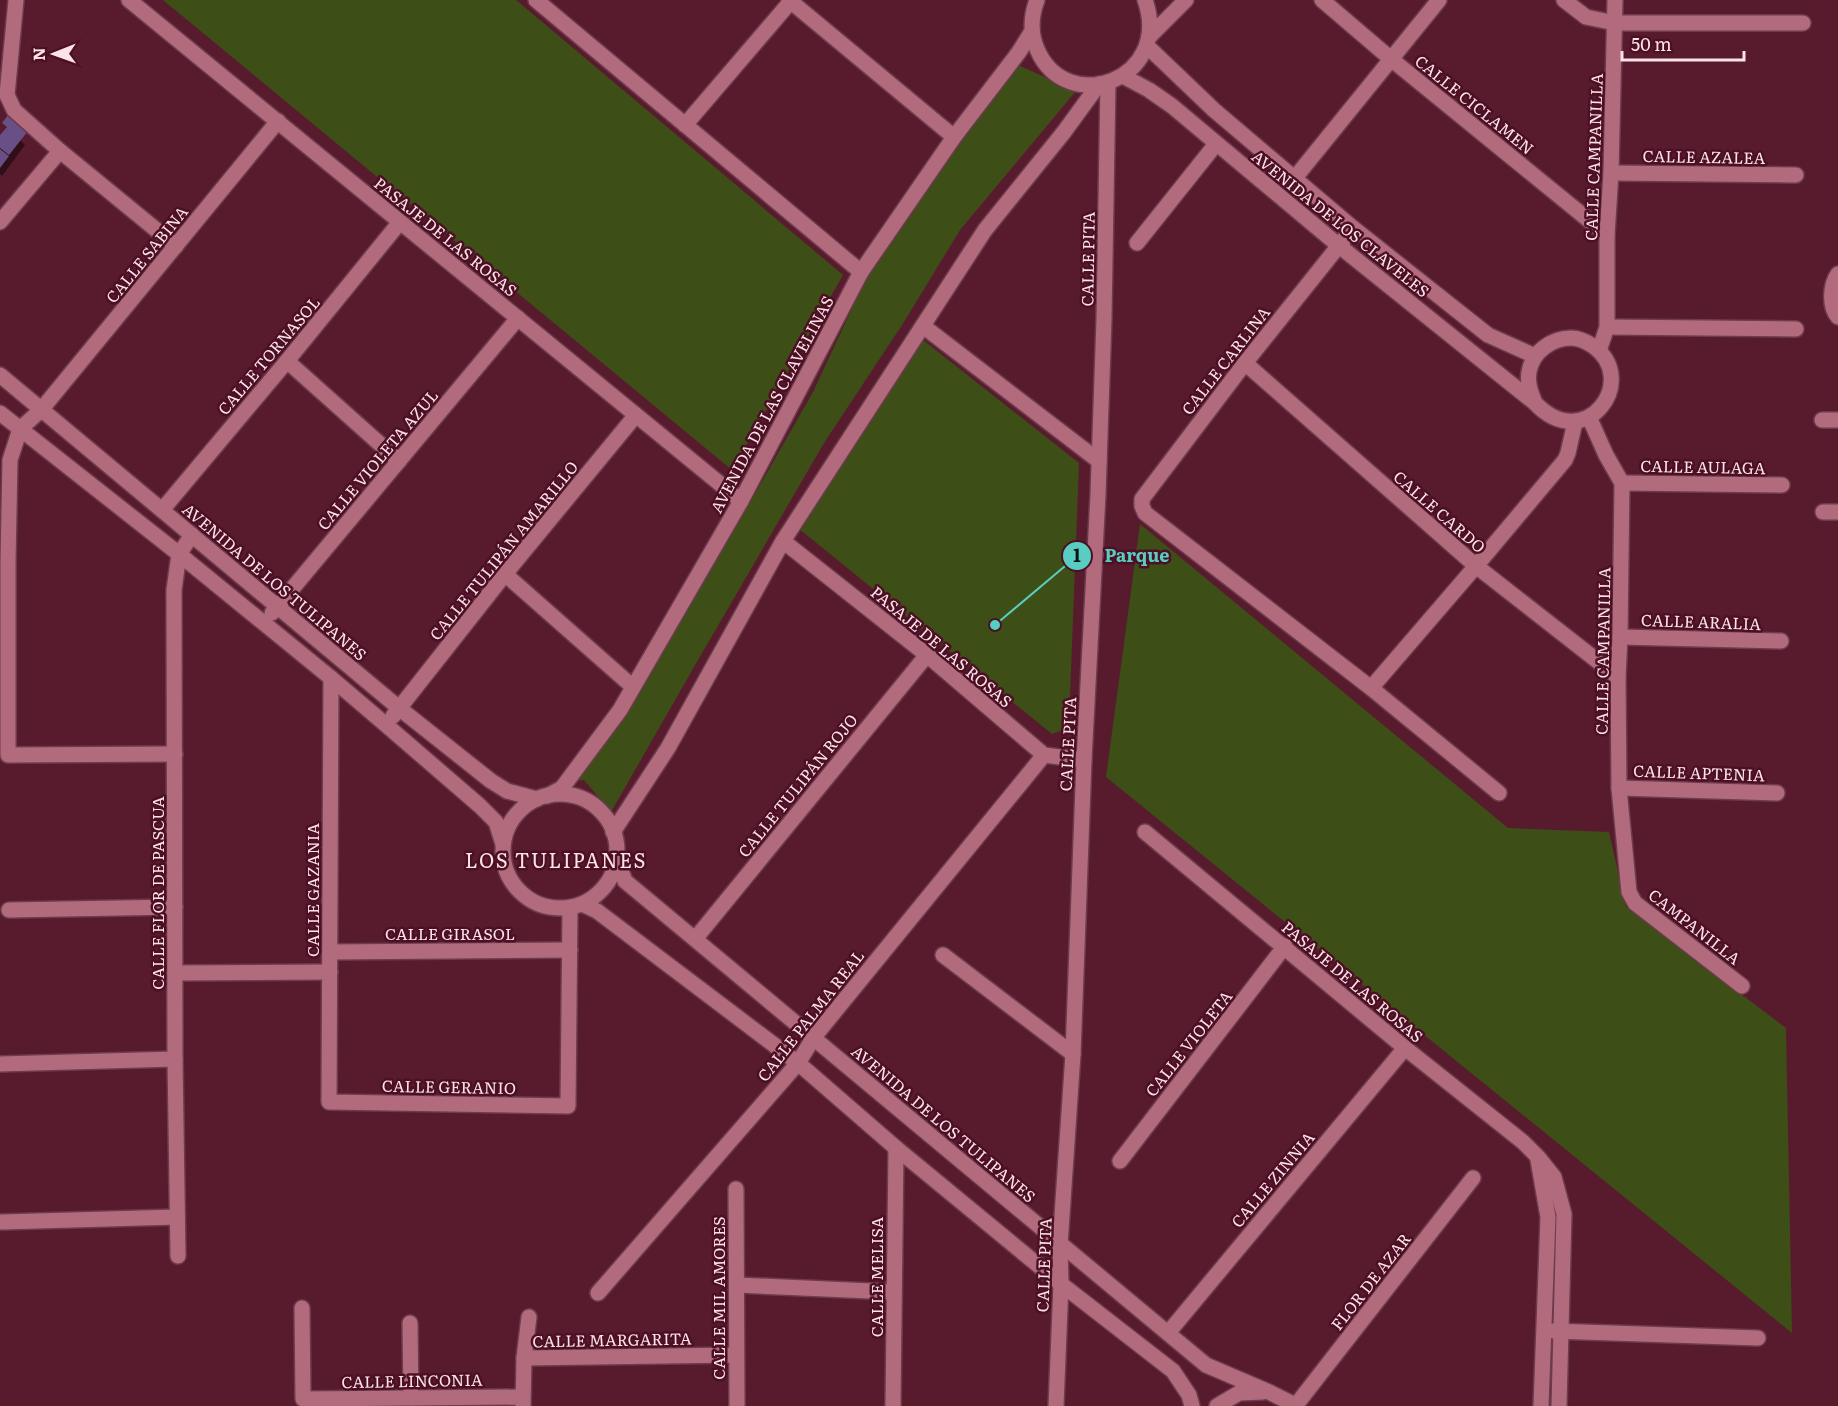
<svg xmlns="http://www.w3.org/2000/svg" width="1838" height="1406" font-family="Literata,serif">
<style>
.green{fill:#3d4e17}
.shadow{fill:#0007}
.building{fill:#684f86}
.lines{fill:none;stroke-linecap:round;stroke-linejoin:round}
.minor-casing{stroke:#6c3b4d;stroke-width:18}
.minor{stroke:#b16b7c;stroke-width:15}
.labels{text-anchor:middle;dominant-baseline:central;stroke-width:5;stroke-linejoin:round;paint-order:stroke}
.street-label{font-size:16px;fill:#fce3e8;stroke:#4c0f24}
.quarter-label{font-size:20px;letter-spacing:1.5px;fill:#fce3e8;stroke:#4c0f24}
.leader{fill:none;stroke:#58cec0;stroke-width:2}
.callout-dot{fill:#58cec0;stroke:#4c0f24;stroke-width:2}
.mark-label{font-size:18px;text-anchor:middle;font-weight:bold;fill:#111}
.callout-label{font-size:18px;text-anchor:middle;font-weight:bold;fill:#58cec0;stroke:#4c0f24;stroke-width:5;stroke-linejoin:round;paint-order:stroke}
</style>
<rect width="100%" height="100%" fill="#581b2e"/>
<!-- green -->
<g class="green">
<path d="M 163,0 L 516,0 L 843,275 L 732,470 Z"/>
<path d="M 1018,65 L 1076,91 L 960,230 L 904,322 L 824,443 L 694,667 L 611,812 L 584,780 L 574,781 L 640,689 L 752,499 L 813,392 L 871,268 L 971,122 Z"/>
<path d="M 918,336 L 1079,463 L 1069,722 L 1063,730 L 1052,734 L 798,528 Z"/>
<path d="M 1140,524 L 1508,828 L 1609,832 L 1626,907 L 1786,1028 L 1792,1333 L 1106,777 Z"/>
</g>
<!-- shadow -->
<path class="shadow" d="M 0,138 L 20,140 L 25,145 L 2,176 L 0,174 Z"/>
<!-- building -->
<g class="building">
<path d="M 8,115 L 28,131 L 9,155 L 0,148 L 0,135 L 7,127 L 2,123 Z"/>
<path d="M 0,149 L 9,156 L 0,168 Z"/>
</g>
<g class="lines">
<!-- minor casing -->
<g class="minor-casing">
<g id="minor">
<path d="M 16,0 L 7,95 L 14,110 L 60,151 L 176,246"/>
<path d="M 129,0 L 741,501"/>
<path d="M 536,0 L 861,272"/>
<path d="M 789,0 L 954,137"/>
<path d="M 1037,0 C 1031,16 1030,33 1037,49 C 1066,118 1173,80 1145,0"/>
<path d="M 1322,0 L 1391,59 L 1607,235"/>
<path d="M 1564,0 L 1586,17 L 1615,23 L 1803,23"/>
<path d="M 1149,37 L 1186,0"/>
<path d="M 1147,46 L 1214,110 L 1353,228 L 1488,335 L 1535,356"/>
<path d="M 1123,76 L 1149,90 L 1172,106 L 1338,245 L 1535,403 C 1585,456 1641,380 1593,346 C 1587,342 1579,338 1571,338 C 1552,338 1532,352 1529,372 C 1527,383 1531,393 1535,403"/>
<path d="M 685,125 L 792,0"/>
<path d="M 1611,173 L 1796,175"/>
<path d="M 1294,179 L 1439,0"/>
<path d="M 0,222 L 60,151"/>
<path d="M 1353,228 L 1245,363 L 1142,499 L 1142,506 L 1145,513 L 1371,688 L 1499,793"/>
<path d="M 1137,243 L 1216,144"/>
<path d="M 1838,274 C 1830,285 1829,307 1838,317"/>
<path d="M 923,326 L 1099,461"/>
<path d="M 1607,327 L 1796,329"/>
<path d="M 1599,351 L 1607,327 L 1607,235 L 1611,173 L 1615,0"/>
<path d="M 287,361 L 399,461"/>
<path d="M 1245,363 L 1476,566 L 1618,677"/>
<path d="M 0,375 L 399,708 L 491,781 L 507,791 L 537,799"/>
<path d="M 0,413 L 179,554 L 331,678 L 385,724 L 480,806 L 496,822 L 503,844"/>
<path d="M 1589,417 L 1606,455 L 1622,483 L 1620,637 L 1618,677 L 1619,788 L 1629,892 L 1635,903 L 1742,986"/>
<path d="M 1822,420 L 1838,420"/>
<path d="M 1622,483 L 1782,485"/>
<path d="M 162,510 L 287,361 L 400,222"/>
<path d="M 1823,512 L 1838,512"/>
<path d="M 783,541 L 927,655 L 1044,755 L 1084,760"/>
<path d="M 505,574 L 633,687"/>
<path d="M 272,613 L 518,318"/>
<path d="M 1620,637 L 1781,641"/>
<path d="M 331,678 L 329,1102 L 568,1106 L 570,908"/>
<path d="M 1371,688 L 1476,566 L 1565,460 L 1568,453 L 1575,422"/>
<path d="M 393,716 L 505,574 L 636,415"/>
<path d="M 175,754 L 8,755 L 8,562 L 10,460 L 20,429 L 41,410 L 278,121"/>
<path d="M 1619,788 L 1777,793"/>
<circle cx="560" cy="851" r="57"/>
<path d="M 547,796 L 562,788 L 620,710 L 741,501 L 861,272 L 954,137 L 1019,52 L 1032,31"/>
<path d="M 613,832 L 668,748 L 783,541 L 985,230 L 1064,132 L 1099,84"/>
<path d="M 1145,832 L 1405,1048 L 1523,1142 L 1538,1157 L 1554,1177 L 1564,1214 L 1559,1406"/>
<path d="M 616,857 L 625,881 L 1206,1365 L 1269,1392 L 1297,1406"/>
<path d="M 582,904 L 597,911 L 798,1063 L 896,1148 L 1061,1284 L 1173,1371 L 1189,1395 L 1192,1406"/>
<path d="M 9,910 L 175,907"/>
<path d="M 695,939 L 927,655"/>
<path d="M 330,952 L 570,950"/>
<path d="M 943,955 L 1073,1054"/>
<path d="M 175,973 L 330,972"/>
<path d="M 0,1064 L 175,1059"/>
<path d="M 1538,1160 L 1548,1217 L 1541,1406"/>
<path d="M 1120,1161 L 1285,946"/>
<path d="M 736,1189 L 737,1406"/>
<path d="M 2,1222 L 177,1217"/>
<path d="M 178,1256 L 175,1059 L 174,590 L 179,554 L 192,535"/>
<path d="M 737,1285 L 893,1292"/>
<path d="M 598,1293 L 798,1063 L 814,1037 L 1044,755"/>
<path d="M 302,1308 L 303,1399 L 522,1397"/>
<path d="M 410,1323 L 411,1398"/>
<path d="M 1553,1331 L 1758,1338"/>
<path d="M 1168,1333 L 1405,1048"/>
<path d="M 524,1358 L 736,1355"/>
<path d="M 1296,1405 L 1473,1178"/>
<path d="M 523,1406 L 524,1358 L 529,1317"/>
<path d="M 893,1406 L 896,1148"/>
<path d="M 1056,1406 L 1061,1284 L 1060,1245 L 1073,1054 L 1084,760 L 1098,495 L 1104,319 L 1108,82"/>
<path d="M 1217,1406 L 1239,1393 L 1263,1392"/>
</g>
</g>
<!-- minor -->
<use href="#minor" class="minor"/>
</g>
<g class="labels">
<!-- street labels -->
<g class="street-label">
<text transform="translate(1475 104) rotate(39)">CALLE CICLAMEN</text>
<text transform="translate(1704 156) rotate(1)">CALLE AZALEA</text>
<text transform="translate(1593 157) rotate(-88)">CALLE CAMPANILLA</text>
<text transform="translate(1341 223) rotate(39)">AVENIDA DE LOS CLAVELES</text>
<text transform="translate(446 236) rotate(39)">PASAJE DE LAS ROSAS</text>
<text transform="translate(146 254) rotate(-51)">CALLE SABINA</text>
<text transform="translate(1087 259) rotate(-89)">CALLE PITA</text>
<text transform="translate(268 355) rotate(-50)">CALLE TORNASOL</text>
<text transform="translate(1225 360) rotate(-52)">CALLE CARLINA</text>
<text transform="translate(771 404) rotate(-62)">AVENIDA DE LAS CLAVELINAS</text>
<text transform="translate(377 459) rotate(-50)">CALLE VIOLETA AZUL</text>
<text transform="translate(1703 466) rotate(1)">CALLE AULAGA</text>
<text transform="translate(1440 511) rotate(41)">CALLE CARDO</text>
<text transform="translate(503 550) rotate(-51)">CALLE TULIPÁN AMARILLO</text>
<text transform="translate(275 581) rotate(40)">AVENIDA DE LOS TULIPANES</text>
<text transform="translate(1701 621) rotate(2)">CALLE ARALIA</text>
<text transform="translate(942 646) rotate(40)">PASAJE DE LAS ROSAS</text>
<text transform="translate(1602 651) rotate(-89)">CALLE CAMPANILLA</text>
<text transform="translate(1067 744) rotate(-87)">CALLE PITA</text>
<text transform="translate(1699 772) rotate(2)">CALLE APTENIA</text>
<text transform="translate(797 785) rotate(-51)">CALLE TULIPÁN ROJO</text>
<text transform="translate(312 890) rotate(-90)">CALLE GAZANIA</text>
<text transform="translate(157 893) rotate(-90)">CALLE FLOR DE PASCUA</text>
<text transform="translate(1695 926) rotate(38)">CAMPANILLA</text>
<text x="450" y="933">CALLE GIRASOL</text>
<text transform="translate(1353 981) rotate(40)">PASAJE DE LAS ROSAS</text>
<text transform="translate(810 1015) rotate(-52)">CALLE PALMA REAL</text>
<text transform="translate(1188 1043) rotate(-52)">CALLE VIOLETA</text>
<text transform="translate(449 1086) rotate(1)">CALLE GERANIO</text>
<text transform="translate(944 1123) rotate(40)">AVENIDA DE LOS TULIPANES</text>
<text transform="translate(1272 1179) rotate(-50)">CALLE ZINNIA</text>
<text transform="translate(1043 1265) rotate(-88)">CALLE PITA</text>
<text transform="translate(876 1277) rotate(-90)">CALLE MELISA</text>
<text transform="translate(1370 1281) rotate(-52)">FLOR DE AZAR</text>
<text transform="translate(718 1298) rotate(-90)">CALLE MIL AMORES</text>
<text transform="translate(612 1339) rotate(-1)">CALLE MARGARITA</text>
<text transform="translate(412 1380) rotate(-1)">CALLE LINCONIA</text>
</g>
<!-- quarter labels -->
<g class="quarter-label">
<text x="556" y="859">LOS TULIPANES</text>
</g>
</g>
<!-- callouts -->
<path class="leader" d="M995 625L1077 556"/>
<g class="callout-dot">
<circle cx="995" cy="625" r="6"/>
<circle cx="1077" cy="556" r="15"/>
</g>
<g class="mark-label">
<text x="1077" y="562">1</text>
</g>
<g class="callout-label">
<text x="1137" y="562">Parque</text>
</g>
<!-- north arrow -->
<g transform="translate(54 54) rotate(269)" stroke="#4c0f24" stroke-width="4.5" paint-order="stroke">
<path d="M0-4.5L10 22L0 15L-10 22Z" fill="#fce3e8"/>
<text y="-9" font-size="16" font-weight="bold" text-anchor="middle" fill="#fce3e8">N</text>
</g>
<!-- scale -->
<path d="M1622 51v9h122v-9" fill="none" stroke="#fce3e8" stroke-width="3"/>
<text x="1631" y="51" font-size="18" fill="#fce3e8" stroke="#4c0f24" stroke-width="4.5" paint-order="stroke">50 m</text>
</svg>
